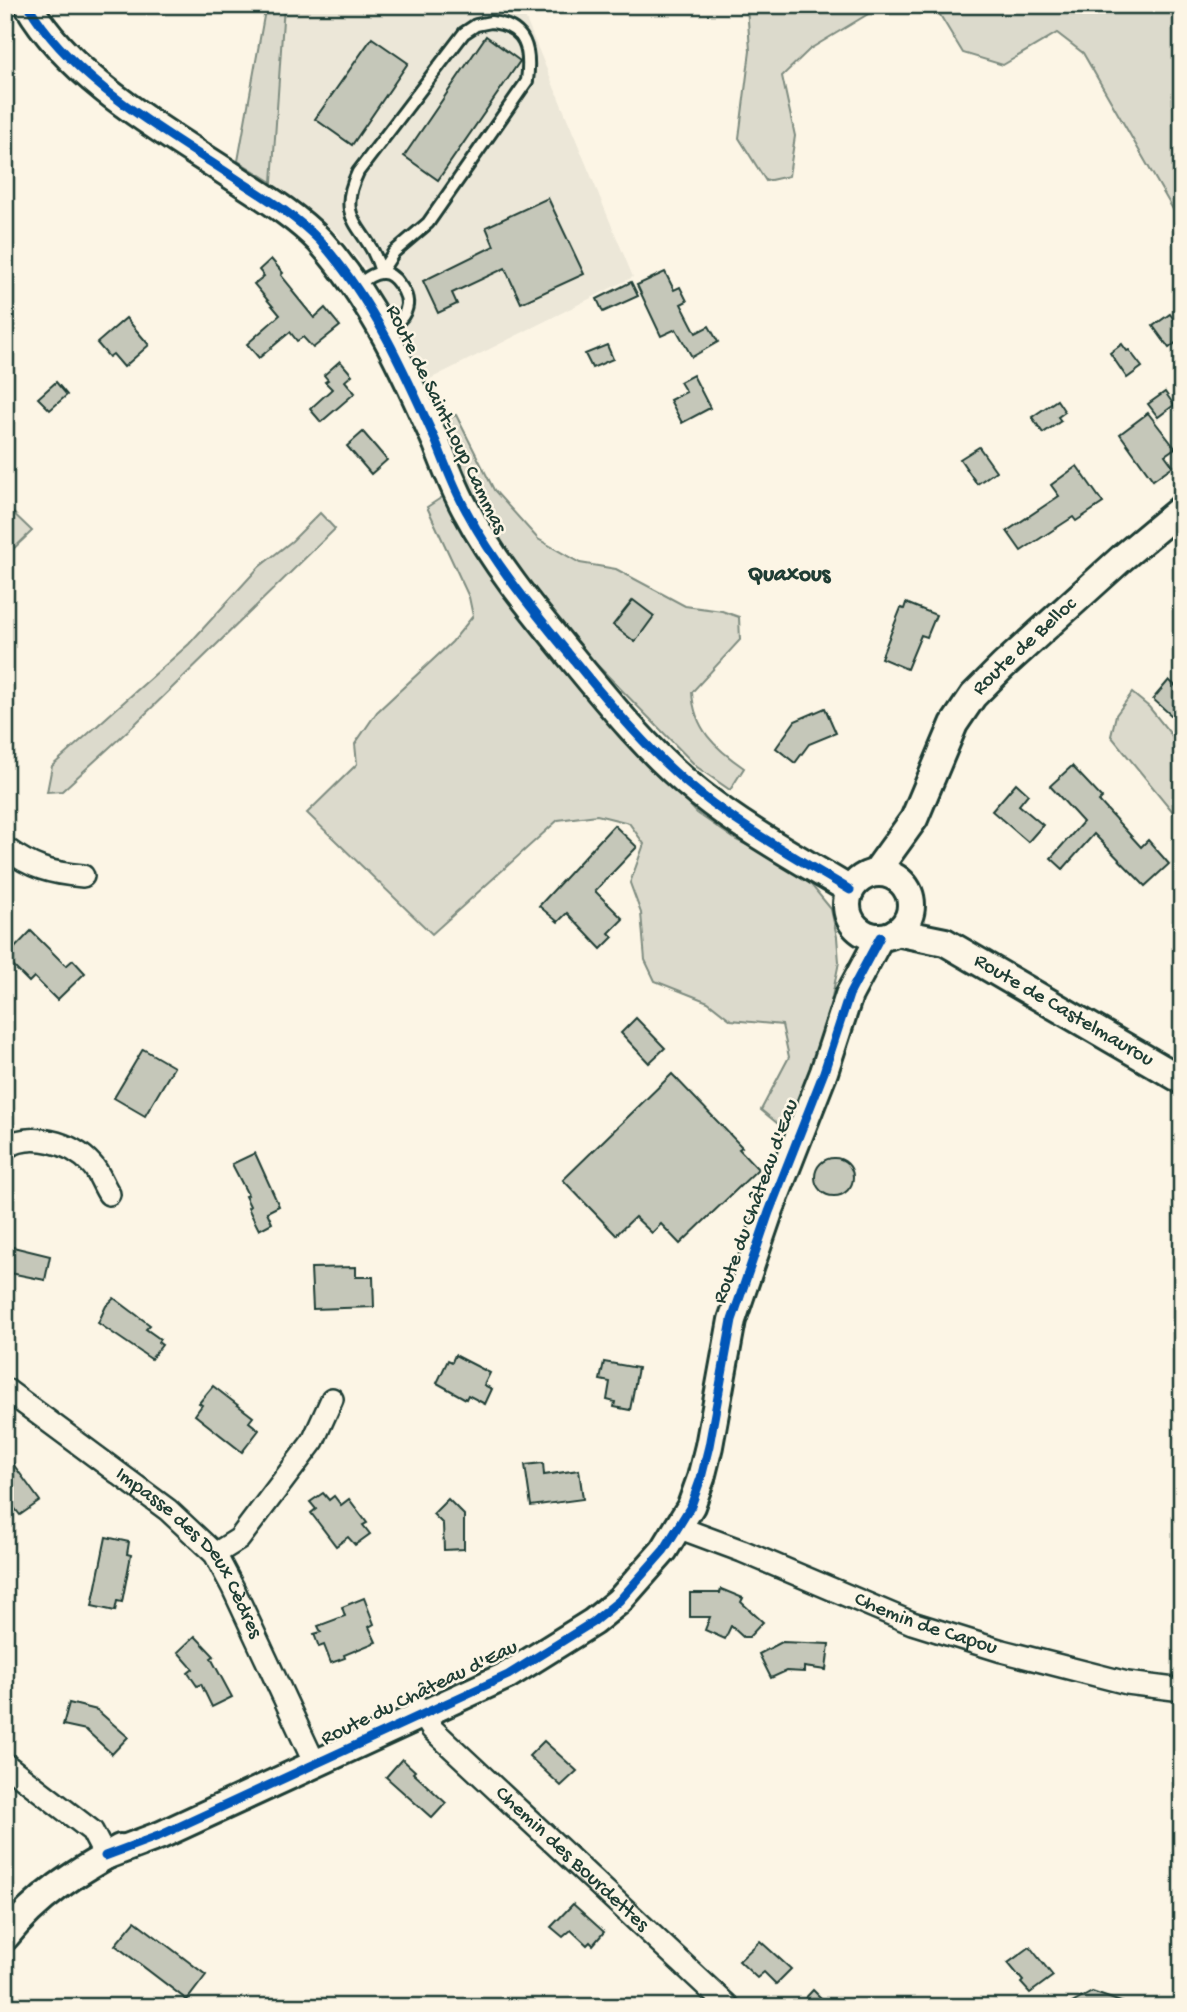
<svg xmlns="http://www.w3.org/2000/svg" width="1187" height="2012" font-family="'Gochi Hand',sans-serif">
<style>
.built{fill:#ece7d8}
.green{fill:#dcdacc;stroke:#7e8c80;stroke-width:2}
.building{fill:#c5c7b9;stroke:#1f3d34;stroke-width:2}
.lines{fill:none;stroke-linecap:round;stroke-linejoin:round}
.service-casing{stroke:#1f3d34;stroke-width:16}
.minor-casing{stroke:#1f3d34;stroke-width:26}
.tertiary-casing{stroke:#1f3d34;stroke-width:32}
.service{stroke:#fcf5e5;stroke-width:10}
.minor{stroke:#fcf5e5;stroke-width:21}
.tertiary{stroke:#fcf5e5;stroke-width:26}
.cycleway-casing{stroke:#fcf5e5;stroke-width:13}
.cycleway{stroke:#0057b8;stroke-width:9}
.labels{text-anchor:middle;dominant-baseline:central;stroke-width:5;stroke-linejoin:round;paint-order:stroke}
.street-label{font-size:21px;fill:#1f3d34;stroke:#fcf5e5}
.neighbourhood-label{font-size:23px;font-weight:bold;fill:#1f3d34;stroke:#fcf5e5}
</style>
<rect width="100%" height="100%" fill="#fcf5e5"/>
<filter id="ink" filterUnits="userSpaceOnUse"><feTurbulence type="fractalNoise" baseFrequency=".0143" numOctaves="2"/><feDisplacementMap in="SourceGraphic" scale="14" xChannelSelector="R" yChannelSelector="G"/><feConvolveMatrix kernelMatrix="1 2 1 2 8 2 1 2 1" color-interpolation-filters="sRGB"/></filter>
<g filter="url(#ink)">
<!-- built -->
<path class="built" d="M 284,5 L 464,5 L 478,7 L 520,5 L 633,277 L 426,381 L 366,269 L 337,233 L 272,182 Z"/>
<!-- green -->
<g class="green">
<path d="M 266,5 L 284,5 L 272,182 L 238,161 Z"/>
<path d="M 747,5 L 883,5 L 810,49 L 782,76 L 795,136 L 789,176 L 766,181 L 739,138 L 750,51 Z"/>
<path d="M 934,5 L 1182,5 L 1182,225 L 1083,53 L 1057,33 L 1003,65 L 963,53 Z"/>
<path d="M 456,415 L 494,490 L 538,539 L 580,563 L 616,569 L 685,606 L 722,611 L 739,617 L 740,640 L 692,692 C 694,729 715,748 744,768 L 730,790 L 697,767 L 562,629 L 477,516 L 440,426 L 444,420 Z"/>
<path d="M 447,494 L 638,749 L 697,813 L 736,840 L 799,870 L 831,909 L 837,937 L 839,962 L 824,1037 L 788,1132 L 761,1110 L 789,1057 L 782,1025 L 731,1020 L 708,1002 L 655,981 L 645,960 L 641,913 L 630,883 L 644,844 L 629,823 L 597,815 L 558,820 L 432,934 L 307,813 L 357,764 L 355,744 L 377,712 L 452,642 L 473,616 L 469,597 L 427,507 Z"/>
<path d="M 5,505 L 32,531 L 5,557 Z"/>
<path d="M 320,513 L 335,529 L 134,725 L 62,791 L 47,792 L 52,766 L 189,644 L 259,567 L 292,541 Z"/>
<path d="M 1132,693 L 1149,707 L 1182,748 L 1182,823 L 1111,736 L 1116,715 Z"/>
</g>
<!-- building -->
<g class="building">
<path d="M 486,36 L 520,61 L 438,180 L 404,156 Z"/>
<path d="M 372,38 L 408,63 L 352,145 L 315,119 Z"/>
<path d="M 548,198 L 584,274 L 521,303 L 505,268 L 452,293 L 457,304 L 438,313 L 423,281 L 494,246 L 486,227 Z"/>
<path d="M 271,259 L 283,273 L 281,275 L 293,290 L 292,291 L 314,318 L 325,308 L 340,326 L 313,348 L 303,337 L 297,341 L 290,332 L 259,358 L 247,344 L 280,315 L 254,284 L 264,276 L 259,270 Z"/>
<path d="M 665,272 L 674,290 L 680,287 L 687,301 L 681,304 L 696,333 L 709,326 L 718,342 L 692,357 L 676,329 L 661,336 L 637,285 Z"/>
<path d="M 631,282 L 638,296 L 603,312 L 597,299 Z"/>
<path d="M 1170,314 L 1182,330 L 1182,338 L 1169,348 L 1153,326 Z"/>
<path d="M 126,318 L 149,345 L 124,367 L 113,354 L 109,357 L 97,343 Z"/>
<path d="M 1122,344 L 1127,351 L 1129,350 L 1142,367 L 1127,378 L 1110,353 Z"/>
<path d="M 607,345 L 613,359 L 592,368 L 585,354 Z"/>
<path d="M 340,361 L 352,375 L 345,381 L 355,393 L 321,422 L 310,409 L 332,389 L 325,382 L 328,380 L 324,375 Z"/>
<path d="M 693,375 L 710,408 L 682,423 L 670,400 L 686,392 L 680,382 Z"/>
<path d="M 56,382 L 67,395 L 50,410 L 38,398 Z"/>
<path d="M 1165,392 L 1174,405 L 1158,417 L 1148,404 Z"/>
<path d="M 1057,400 L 1065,412 L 1058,417 L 1061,421 L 1043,433 L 1032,417 Z"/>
<path d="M 1148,413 L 1175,448 L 1165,455 L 1173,466 L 1153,480 L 1120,434 Z"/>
<path d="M 363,432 L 387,460 L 371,474 L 347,446 Z"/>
<path d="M 979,447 L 996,471 L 977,484 L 960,459 Z"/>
<path d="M 1077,466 L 1103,503 L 1076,521 L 1073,517 L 1021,551 L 1007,531 L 1059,496 L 1051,485 Z"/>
<path d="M 633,600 L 654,616 L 635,642 L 613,625 Z"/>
<path d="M 906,603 L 936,615 L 927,637 L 921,635 L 907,669 L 881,658 L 901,608 L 904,609 Z"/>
<path d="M 1169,680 L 1182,692 L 1182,725 L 1153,699 Z"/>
<path d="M 825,708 L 836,733 L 809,744 L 795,763 L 776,748 L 795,721 Z"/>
<path d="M 1072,766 L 1102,798 L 1099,801 L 1141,847 L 1148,840 L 1169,864 L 1145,886 L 1094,834 L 1063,869 L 1051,858 L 1083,822 L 1050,786 Z"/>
<path d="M 1016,783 L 1028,794 L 1019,805 L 1043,825 L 1028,842 L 992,811 Z"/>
<path d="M 614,825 L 637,847 L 595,891 L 623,919 L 609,933 L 613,937 L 601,949 L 567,913 L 558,922 L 539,906 Z"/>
<path d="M 31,931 L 66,966 L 73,960 L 85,973 L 57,1000 L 34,977 L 29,982 L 5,958 Z"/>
<path d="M 636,1018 L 665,1048 L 649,1063 L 621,1033 Z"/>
<path d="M 143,1049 L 174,1067 L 145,1116 L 114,1098 Z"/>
<path d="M 672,1074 L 742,1147 L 739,1149 L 758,1169 L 680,1244 L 661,1224 L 652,1233 L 635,1217 L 616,1235 L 563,1180 Z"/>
<path d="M 255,1153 L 279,1206 L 267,1212 L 272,1223 L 259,1230 L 248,1208 L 250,1206 L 245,1196 L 248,1195 L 232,1164 Z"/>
<circle cx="834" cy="1177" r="19"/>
<path d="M 9,1246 L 50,1256 L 45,1280 L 5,1272 Z"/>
<path d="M 356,1267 L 356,1277 L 373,1277 L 374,1307 L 313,1309 L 311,1268 Z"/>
<path d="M 114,1298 L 150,1325 L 146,1329 L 160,1339 L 158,1342 L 162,1345 L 151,1359 L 98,1323 L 106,1306 Z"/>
<path d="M 455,1355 L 490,1373 L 484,1385 L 492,1389 L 485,1404 L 468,1395 L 466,1399 L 437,1383 L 448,1360 L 452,1362 Z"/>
<path d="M 604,1362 L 638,1368 L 630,1410 L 614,1407 L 615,1402 L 607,1400 L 610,1382 L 600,1380 Z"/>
<path d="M 213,1386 L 253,1417 L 249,1422 L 259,1430 L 242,1452 L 195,1415 L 202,1405 L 199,1403 Z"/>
<path d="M 5,1453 L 40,1501 L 20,1515 L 5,1496 Z"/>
<path d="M 543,1463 L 544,1475 L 579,1470 L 583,1499 L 531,1506 L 525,1465 Z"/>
<path d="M 323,1493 L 329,1500 L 334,1496 L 341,1505 L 349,1499 L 367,1523 L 363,1525 L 370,1534 L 355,1545 L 348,1537 L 336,1546 L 311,1513 L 316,1509 L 310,1502 Z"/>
<path d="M 448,1499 L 464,1515 L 464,1549 L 444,1550 L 443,1524 L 433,1514 Z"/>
<path d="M 106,1537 L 129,1542 L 127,1554 L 131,1555 L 122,1602 L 117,1601 L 115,1611 L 92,1606 Z"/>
<path d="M 721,1589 L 743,1598 L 741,1602 L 763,1622 L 749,1637 L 743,1637 L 731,1626 L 725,1639 L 705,1630 L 710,1617 L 690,1617 L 690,1593 L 720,1593 Z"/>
<path d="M 364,1598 L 374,1624 L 369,1627 L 376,1642 L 344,1655 L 345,1658 L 331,1663 L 324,1645 L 319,1647 L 314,1634 L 321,1632 L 318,1626 L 345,1616 L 342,1607 Z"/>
<path d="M 195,1636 L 214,1656 L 211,1658 L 232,1697 L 212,1707 L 201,1684 L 197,1686 L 188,1673 L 193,1669 L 178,1652 Z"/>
<path d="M 782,1642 L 829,1644 L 826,1670 L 804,1667 L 804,1672 L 786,1671 L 771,1678 L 759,1654 Z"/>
<path d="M 69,1703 L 97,1710 L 128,1737 L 112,1754 L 86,1730 L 63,1725 Z"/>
<path d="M 544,1741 L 577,1771 L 561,1786 L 529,1756 Z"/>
<path d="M 402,1759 L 415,1771 L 413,1773 L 446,1803 L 432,1818 L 386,1777 Z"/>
<path d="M 573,1904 L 604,1932 L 593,1945 L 590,1942 L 587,1945 L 571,1930 L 563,1937 L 551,1927 Z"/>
<path d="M 135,1921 L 206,1975 L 187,2000 L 115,1945 Z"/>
<path d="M 760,1941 L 791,1969 L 776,1984 L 764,1972 L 757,1978 L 739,1961 Z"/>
<path d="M 1030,1947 L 1053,1976 L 1030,1993 L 1021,1983 L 1023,1981 L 1008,1963 Z"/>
<path d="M 813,1990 L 830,2007 L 797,2007 Z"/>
<path d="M 1092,1992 L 1127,2004 L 1127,2007 L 1065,2007 Z"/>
</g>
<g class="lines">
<!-- service casing -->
<g class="service-casing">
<g id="service">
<path d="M 491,22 C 527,26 531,50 527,81 L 428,223 L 394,252 L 381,272 C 369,226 333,224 358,172 L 464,33 L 476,25 Z"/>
<path d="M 357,286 C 363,281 372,273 381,273 C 389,272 395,278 399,284 C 416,305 404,320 384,332"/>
</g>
</g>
<!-- minor casing -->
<g class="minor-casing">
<g id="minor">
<path d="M 5,848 C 32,868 50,873 83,876"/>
<path d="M 5,1148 C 30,1131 72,1142 92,1165 C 99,1172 103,1185 109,1194"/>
<path id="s1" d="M 5,1389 L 168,1510 L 215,1554 L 233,1588 L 315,1764"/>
<path id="s2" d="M 680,1528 L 742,1551 L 912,1623 L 1002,1651 L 1127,1683 L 1182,1690"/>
<path d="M 215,1554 L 239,1539 L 313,1441 L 332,1399"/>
<path id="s3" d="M 418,1707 L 432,1729 L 729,2007"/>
<path d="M 5,1764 L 92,1831 L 105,1856"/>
</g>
</g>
<!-- tertiary casing -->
<g class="tertiary-casing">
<g id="tertiary">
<path d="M 28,5 C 73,83 173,136 246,185 C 271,201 299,219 320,241 C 373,300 405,372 437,444 C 446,467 455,491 467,512 C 494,563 532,609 568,653 C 608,702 649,753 699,793 C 745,830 799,859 850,890"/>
<circle cx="879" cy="905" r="32"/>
<path id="s4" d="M 875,873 L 914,819 L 954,724 L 973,696 L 1003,666 L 1122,558 L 1182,508"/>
<path id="s5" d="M 896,932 L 945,942 L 1182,1080"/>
<path d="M 105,1856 L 161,1835 L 508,1675 L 593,1622 L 619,1601 L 664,1550 L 691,1506 L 701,1478 L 709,1446 L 732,1320 L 769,1212 L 824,1072 L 849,995 L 880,937"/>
<path d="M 5,1937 C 38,1896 75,1873 120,1848"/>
</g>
</g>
<!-- service -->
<use href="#service" class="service"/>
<!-- minor -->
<use href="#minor" class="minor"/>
<!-- tertiary -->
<use href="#tertiary" class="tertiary"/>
<!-- cycleway casing -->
<g class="cycleway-casing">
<g id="cycleway">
<path d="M 28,5 C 73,83 173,136 246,185 C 271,201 299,219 320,241 C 373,300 405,372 437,444 C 446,467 455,491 467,512 C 494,563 532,609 568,653 C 608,702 649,753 699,793 C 745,830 799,859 850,890"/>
<path d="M 105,1856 L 161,1835 L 508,1675 L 593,1622 L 619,1601 L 664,1550 L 691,1506 L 701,1478 L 709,1446 L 732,1320 L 769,1212 L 824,1072 L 849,995 L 880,937"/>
</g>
</g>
<!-- cycleway -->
<use href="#cycleway" class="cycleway"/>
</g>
</g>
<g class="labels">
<!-- street labels -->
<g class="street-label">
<text transform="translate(445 420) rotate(64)">Route de Saint-Loup Cammas</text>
<text stroke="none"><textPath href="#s4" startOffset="275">Route de Belloc</textPath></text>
<text stroke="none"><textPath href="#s5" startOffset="187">Route de Castelmaurou</textPath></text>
<text transform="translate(757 1202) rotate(-70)">Route du Château d'Eau</text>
<text stroke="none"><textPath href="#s1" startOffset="250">Impasse des Deux Cèdres</textPath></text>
<text stroke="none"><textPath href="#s2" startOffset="264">Chemin de Capou</textPath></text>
<text transform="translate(420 1694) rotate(-26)">Route du Château d'Eau</text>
<text stroke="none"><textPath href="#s3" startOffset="217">Chemin des Bourdettes</textPath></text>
</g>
<!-- neighbourhood labels -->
<g class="neighbourhood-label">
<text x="789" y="575">Quaxous</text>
</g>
</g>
<!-- margin -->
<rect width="1187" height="2012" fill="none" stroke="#fcf5e5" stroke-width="28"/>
<rect x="14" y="14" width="1159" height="1984" fill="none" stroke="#1f3d34" stroke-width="2.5" filter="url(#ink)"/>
</svg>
